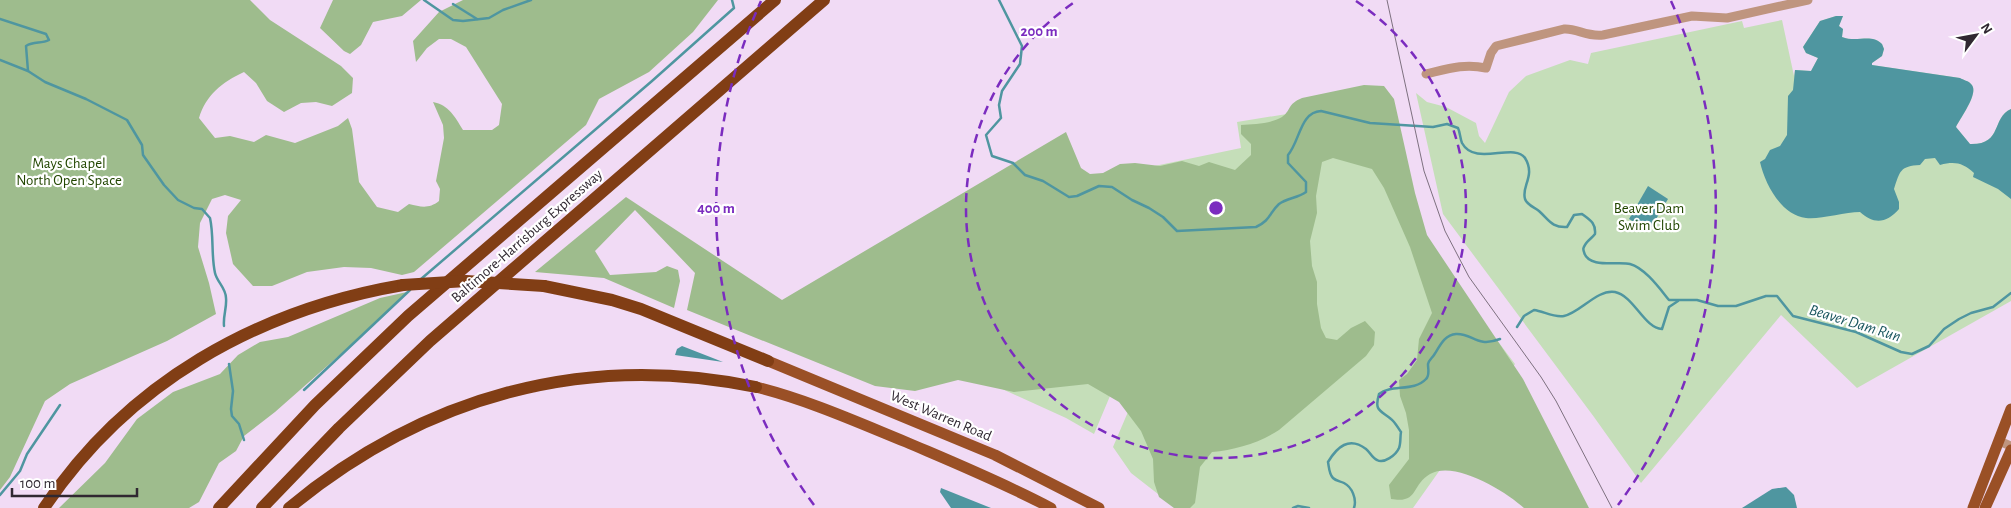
<svg xmlns="http://www.w3.org/2000/svg" width="2011" height="508" font-family="'Alegreya Sans',sans-serif">
<style>
.green{fill:#c5deb9}
.forest{fill:#9ebc8d}
.water{fill:#4f96a0}
.lines{fill:none;stroke-linecap:round;stroke-linejoin:round}
.stream{stroke:#4f96a0;stroke-width:2.5}
.minor{stroke:#bf957f;stroke-width:9}
.major{stroke:#9a5026;stroke-width:11}
.highway{stroke:#813e15;stroke-width:12}
.tram{stroke:#7d707f;stroke-width:1}
.highway-bridge{stroke:#813e15;stroke-width:12}
.ring{fill:none;stroke:#7b2cbf;stroke-width:2.5;stroke-dasharray:9 6}
.labels{text-anchor:middle;dominant-baseline:central;stroke-width:4.5;stroke-linejoin:round;paint-order:stroke}
.park-label{font-size:15px;fill:#224600;stroke:#fff}
.street-label{font-size:15px;fill:#302831;stroke:#fff}
.water-label{font-size:16px;font-style:italic;fill:#1a565f;stroke:#fff}
.centre{fill:#7b2cbf;stroke:#fff;stroke-width:2.5}
.ring-label{font-size:15px;text-anchor:middle;font-weight:bold;fill:#7b2cbf;stroke:#fff;stroke-width:4.5;stroke-linejoin:round;paint-order:stroke}
</style>
<rect width="100%" height="100%" fill="#f1dbf5"/>
<!-- green -->
<g class="green">
<path d="M 1836,16 L 1843,16 L 1839,26 L 1843,29 L 1842,37 C 1857,43 1871,33 1882,44 L 1884,49 L 1882,56 L 1872,63 L 1872,65 L 1960,78 C 1963,80 1969,81 1971,84 C 1980,92 1961,117 1956,127 L 1970,144 C 2003,145 1991,118 2011,109 L 2011,301 L 1857,388 L 1781,315 L 1641,483 L 1594,417 L 1443,214 L 1416,93 L 1427,102 L 1446,107 L 1476,123 L 1479,136 L 1485,143 L 1509,92 L 1526,76 L 1570,60 L 1588,64 L 1591,53 L 1742,21 L 1744,28 L 1782,20 L 1794,76 L 1795,70 L 1811,71 L 1818,58 L 1806,53 L 1803,47 L 1820,21 Z"/>
<path d="M 1391,97 L 1425,245 L 1515,364 L 1413,508 L 1176,508 L 1131,473 L 1113,447 L 1139,386 L 1110,396 L 1094,434 L 1066,418 L 943,362 L 1063,185 L 1241,148 L 1237,122 Z"/>
</g>
<!-- forest -->
<g class="forest">
<path d="M 0,0 L 250,0 L 270,20 L 341,66 L 353,78 L 352,93 L 332,106 L 316,102 L 301,103 L 284,112 L 267,101 L 256,83 L 244,72 C 222,82 206,95 199,118 L 215,138 L 230,136 L 254,142 L 266,135 L 295,143 L 338,126 L 348,118 L 352,129 L 359,182 L 377,207 L 398,212 L 409,204 C 421,207 429,209 439,201 L 440,189 L 436,181 L 444,138 L 443,125 L 433,102 C 449,105 455,117 463,130 L 492,130 L 499,125 L 502,104 L 466,47 L 451,39 L 439,39 L 427,48 L 416,62 L 413,41 L 439,12 L 463,0 L 718,0 L 693,32 L 649,72 L 599,99 L 586,125 L 414,272 L 402,275 L 371,268 L 344,267 L 307,272 L 272,286 L 253,286 L 233,264 L 226,233 L 228,216 L 241,200 L 225,195 L 212,199 L 200,223 L 198,247 L 209,283 L 216,314 L 167,341 L 70,384 L 45,401 L 10,477 L 0,490 Z"/>
<path d="M 333,0 L 421,0 L 402,16 L 373,22 L 361,45 L 350,54 L 344,51 L 320,28 Z"/>
<path d="M 1364,85 L 1384,86 L 1394,99 L 1415,193 L 1427,235 L 1523,379 L 1589,508 L 1524,508 C 1505,491 1455,460 1430,474 C 1411,485 1419,504 1391,499 L 1389,485 L 1409,459 L 1409,430 L 1406,413 L 1400,396 L 1399,380 L 1407,374 L 1417,360 L 1419,339 L 1432,313 L 1410,247 L 1384,188 L 1372,169 L 1333,158 L 1322,162 L 1316,196 L 1317,213 L 1310,241 L 1312,266 L 1317,282 L 1317,304 L 1321,328 L 1326,338 L 1337,340 L 1351,328 L 1365,321 L 1375,332 L 1374,345 L 1366,356 L 1279,430 C 1259,443 1235,450 1212,452 L 1200,467 L 1195,503 L 1190,508 L 1174,508 L 1159,497 L 1154,482 L 1153,459 L 1141,431 L 1119,402 L 1088,384 L 1014,392 L 958,380 L 915,391 L 875,386 L 687,310 L 695,273 L 635,210 L 595,251 L 610,275 L 656,272 L 667,266 L 678,270 L 680,281 L 674,308 L 604,278 L 535,272 L 626,197 L 782,300 L 1066,132 L 1081,168 L 1090,174 L 1103,173 L 1120,164 L 1135,163 L 1160,166 L 1182,161 L 1199,166 L 1209,162 L 1235,170 L 1251,155 L 1251,144 L 1241,134 L 1241,125 C 1254,124 1270,124 1282,117 C 1291,111 1287,104 1302,98 Z"/>
<path d="M 407,292 L 376,323 L 275,412 L 244,436 L 236,451 L 219,463 L 199,502 L 189,508 L 59,508 L 105,463 L 137,419 L 173,392 L 220,374 L 238,355 L 260,342 L 288,337 L 380,298 Z"/>
</g>
<!-- water -->
<g class="water">
<path d="M 1836,16 L 1843,16 L 1839,26 L 1843,29 L 1842,37 C 1857,43 1871,33 1882,44 L 1884,49 L 1882,56 L 1872,63 L 1872,65 L 1960,78 C 1963,80 1969,81 1971,84 C 1980,92 1961,117 1956,127 L 1970,144 C 2003,145 1991,118 2011,109 L 2011,199 L 1998,189 L 1973,177 L 1974,173 C 1963,163 1955,161 1940,165 L 1935,158 L 1925,159 L 1920,165 C 1900,166 1900,171 1894,189 L 1899,202 L 1899,209 C 1887,223 1874,225 1860,212 C 1844,212 1819,220 1806,218 C 1781,215 1765,184 1760,162 L 1765,159 L 1770,150 L 1780,146 L 1787,135 L 1788,96 L 1793,90 L 1795,70 L 1811,71 L 1818,58 L 1806,53 L 1803,47 L 1820,21 Z"/>
<path d="M 1648,186 L 1668,199 L 1649,231 L 1629,219 Z"/>
<path d="M 682,346 L 723,362 L 675,355 L 677,349 Z"/>
<path d="M 1786,487 L 1794,495 L 1797,508 L 1742,508 L 1772,489 Z"/>
<path d="M 941,488 L 991,508 L 951,508 L 940,492 Z"/>
</g>
<g class="lines">
<!-- stream -->
<g class="stream">
<path d="M 424,0 L 453,20 L 463,21 L 489,18 L 503,10 L 531,0"/>
<path d="M 999,0 L 1022,46 L 1020,64 L 1002,91 L 999,105 L 1001,118 L 986,135 L 992,156 L 1013,163 L 1025,175 L 1043,181 L 1069,197 L 1077,196 L 1099,186 L 1112,187 L 1132,200 L 1149,208 L 1163,217 L 1177,231 L 1256,227 C 1271,220 1269,213 1279,204 C 1287,198 1298,198 1306,192 L 1306,182 L 1288,163 L 1288,155 C 1300,141 1300,112 1321,111 L 1370,123 L 1433,127 L 1447,124 L 1458,128 C 1460,132 1460,138 1462,143 C 1475,167 1514,142 1525,158 C 1536,176 1521,186 1525,199 C 1527,205 1534,207 1539,211 C 1549,220 1552,228 1567,227 L 1574,215 L 1582,214 C 1590,220 1596,223 1595,234 C 1592,238 1587,241 1585,245 C 1583,248 1583,249 1584,252 C 1588,269 1619,261 1630,264 C 1645,268 1660,289 1669,300 L 1697,300 L 1718,306 L 1736,306 L 1766,296 L 1777,296 L 1793,316 L 1856,332 L 1901,352 L 1912,354 L 1929,346 L 1944,329 L 1959,319 L 1971,313 L 1993,307 L 2011,293"/>
<path d="M 453,4 L 477,19"/>
<path d="M 0,19 L 46,34 L 49,40 C 41,44 34,41 26,46 L 28,71"/>
<path d="M 0,60 L 28,71 L 45,82 L 86,99 L 127,120 L 142,145 L 143,155 L 164,185 L 178,200 L 194,208 L 202,209 L 210,218 C 214,236 211,255 215,273 C 217,282 226,288 226,298 C 227,308 223,315 224,326"/>
<path d="M 421,279 L 652,81 L 734,8 L 732,0"/>
<path d="M 1517,327 L 1524,316 L 1534,310 C 1543,311 1554,318 1564,316 C 1580,313 1597,289 1615,292 C 1634,296 1644,328 1662,329 L 1669,307 L 1678,301"/>
<path d="M 229,364 L 233,391 L 231,409 L 232,416 L 239,424 L 244,440"/>
<path d="M 304,390 L 410,290"/>
<path d="M 0,495 L 20,471 L 27,454 L 60,405"/>
<path d="M 1293,508 L 1298,506 L 1309,508"/>
<path d="M 1354,508 C 1357,499 1352,487 1344,483 C 1340,481 1336,481 1333,478 C 1329,474 1329,467 1328,462 C 1337,447 1349,436 1366,449 C 1370,452 1372,458 1377,460 C 1384,464 1396,455 1399,448 C 1401,443 1400,437 1401,432 C 1398,428 1395,422 1391,419 C 1380,410 1374,411 1379,394 C 1391,384 1414,392 1426,379 C 1430,375 1428,370 1428,364 C 1429,360 1432,358 1434,355 C 1440,346 1444,335 1456,334 C 1473,333 1476,348 1500,339"/>
</g>
<!-- minor -->
<g class="minor">
<path d="M 1426,74 C 1447,69 1464,63 1486,68 L 1491,53 L 1496,46 L 1564,29 C 1577,28 1586,37 1603,35 L 1692,16 L 1727,18 L 1808,0"/>
<path d="M 1999,441 L 2011,446"/>
</g>
<!-- major -->
<g class="major">
<path d="M 768,361 L 995,455 L 1099,508"/>
<path d="M 756,387 C 808,400 857,422 906,442 C 955,463 1004,483 1051,508"/>
<path d="M 1973,508 L 2011,409"/>
<path d="M 1985,508 L 2011,450"/>
</g>
<!-- highway -->
<g class="highway">
<path d="M 544,286 L 612,300 L 641,309 L 768,361"/>
<path d="M 44,508 C 127,383 257,310 403,285"/>
<path d="M 219,508 L 315,405 L 408,316 L 775,0"/>
<path d="M 262,508 L 339,428 L 430,341 L 824,0"/>
<path d="M 289,508 C 423,397 584,351 756,387"/>
</g>
<!-- tram -->
<path class="tram" d="M 1387,0 L 1424,171 L 1445,231 L 1469,277 L 1541,377 L 1556,401 L 1612,508"/>
<!-- highway-bridge -->
<path class="highway-bridge" d="M 403,285 L 466,281 L 544,286"/>
</g>
<!-- distance rings -->
<g class="ring">
<path d="M1356 1A250 250 0 1 1 1076 1"/>
<path d="M814 505A500 500 0 0 1 761 1M1671 1A500 500 0 0 1 1618 505"/>
</g>
<g class="labels">
<!-- park labels -->
<g class="park-label">
<text x="69" y="163">Mays Chapel<tspan x="69" dy="17">North Open Space</tspan></text>
<text x="1649" y="208">Beaver Dam<tspan x="1649" dy="17">Swim Club</tspan></text>
</g>
<!-- street labels -->
<g class="street-label">
<text transform="translate(527 236) rotate(-41)">Baltimore-Harrisburg Expressway</text>
<text transform="translate(941 416) rotate(23)">West Warren Road</text>
</g>
<!-- water labels -->
<g class="water-label">
<text transform="translate(1855 323) rotate(17)">Beaver Dam Run</text>
</g>
</g>
<circle cx="1216" cy="208" r="8" class="centre"/>
<g class="ring-label">
<text x="1039" y="36">200 m</text>
<text x="716" y="213">400 m</text>
</g>
<!-- north arrow -->
<g transform="translate(1976 35) rotate(58)" stroke="#ffffff" stroke-width="4" paint-order="stroke">
<path d="M0-4L9 19L0 12L-9 19Z" fill="#302831"/>
<text y="-8" font-size="14" font-weight="bold" text-anchor="middle" fill="#302831">N</text>
</g>
<!-- scale -->
<path d="M12 488v8h125v-8" fill="none" stroke="#302831" stroke-width="2.5"/>
<text x="20" y="488" font-size="15" fill="#302831" stroke="#ffffff" stroke-width="4" paint-order="stroke">100 m</text>
</svg>
